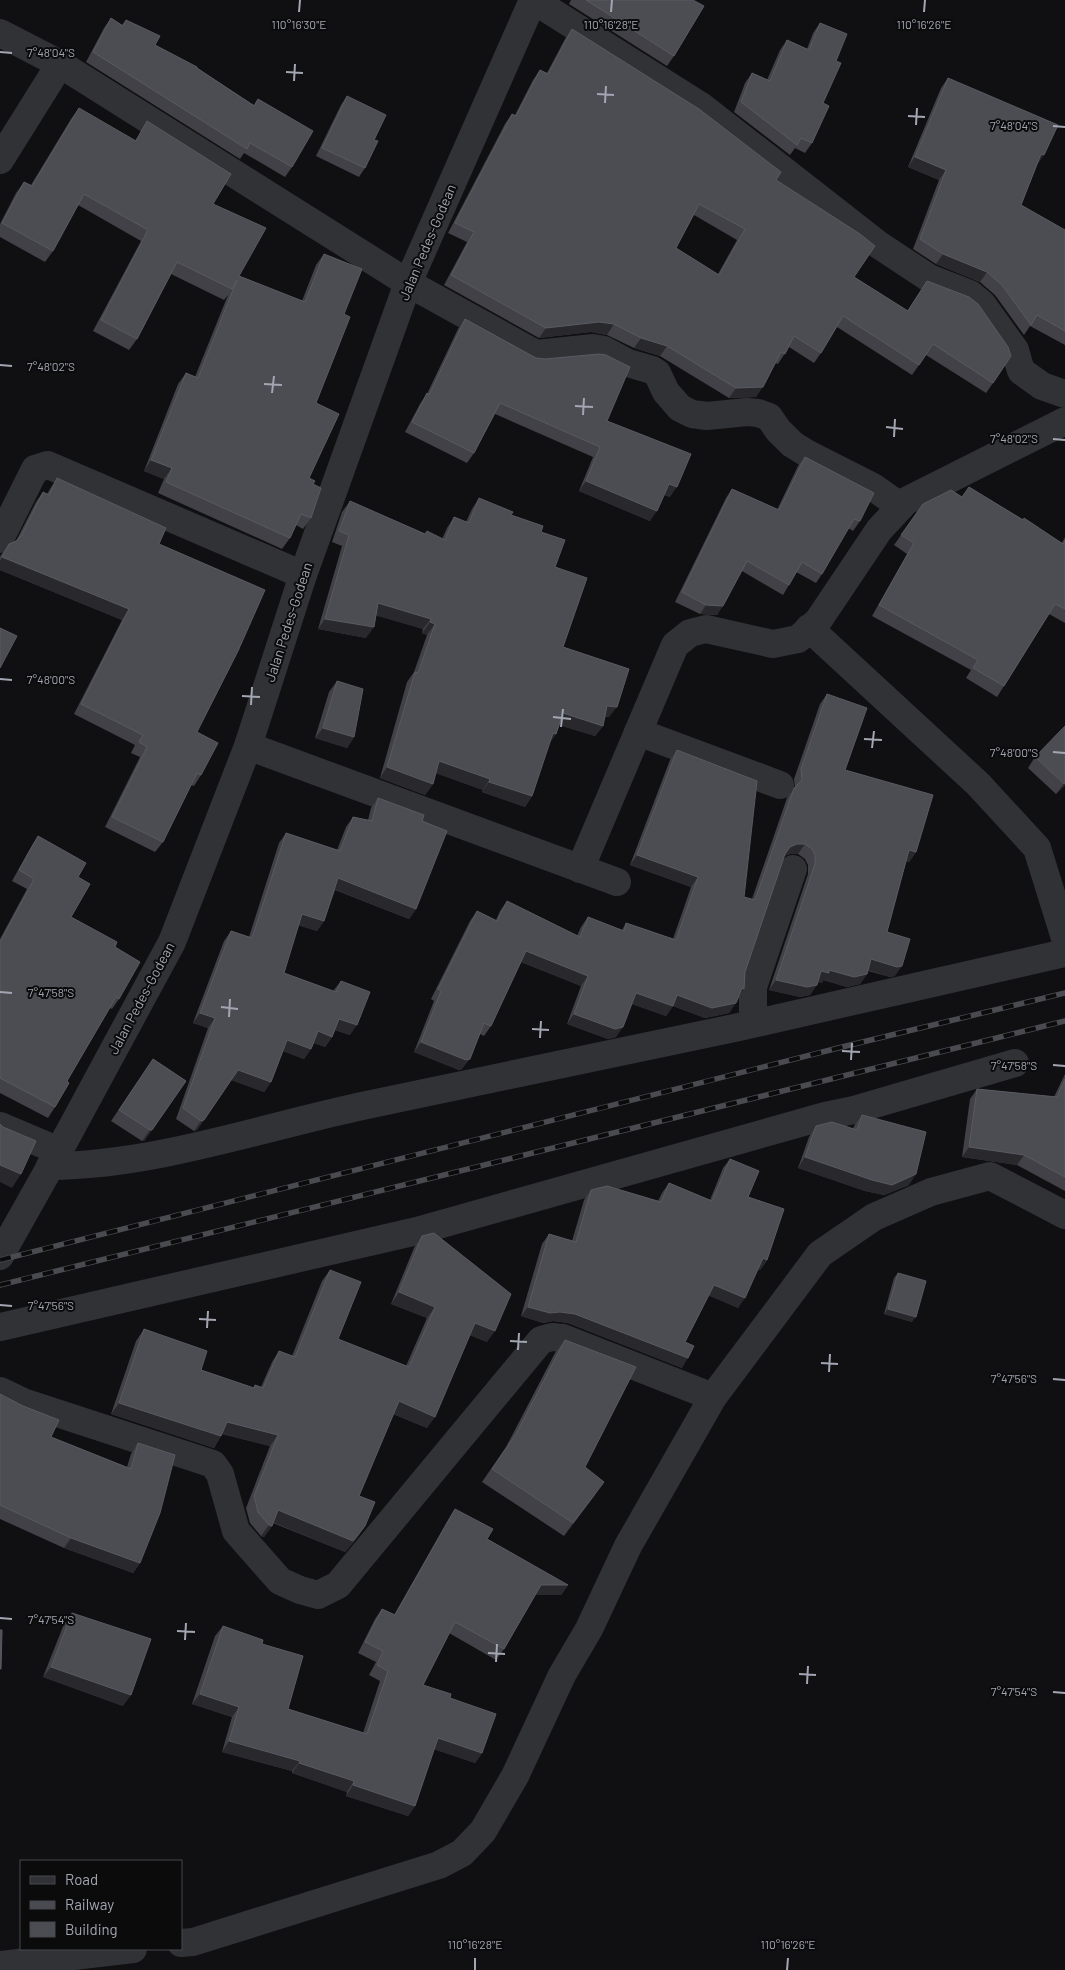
<svg xmlns="http://www.w3.org/2000/svg" width="1065" height="1970" font-family="Barlow,sans-serif">
<style>
.lines{fill:none;stroke-linecap:round;stroke-linejoin:round}
.minor{stroke:#313236;stroke-width:28}
.tertiary{stroke:#313236;stroke-width:28}
.rail-casing{stroke:#4a4b51;stroke-width:5.5}
.rail{stroke:#0b0b0c;stroke-width:4;stroke-dasharray:11;stroke-linecap:butt}
.wall{fill:#414147;fill-rule:evenodd}
.shaded-wall{fill:#29292d}
.building{fill:#4c4c53;stroke:#595a62;fill-rule:evenodd}
.ticks{fill:none;stroke:#a2a5b2;stroke-width:2}
.labels{text-anchor:middle;dominant-baseline:central;stroke-width:4;stroke-linejoin:round;paint-order:stroke}
.street-label{font-size:14px;fill:#a2a5b2;stroke:#0b0b0c}
.ticks-label{font-size:12px;text-anchor:middle;fill:#a2a5b2;stroke:#0b0b0c;stroke-width:4;stroke-linejoin:round;paint-order:stroke}
</style>
<rect width="100%" height="100%" fill="#101012"/>
<g class="lines">
<!-- minor -->
<g class="minor">
<path d="M 533,0 L 701,106 L 879,245 L 929,278 L 970,294 L 982,304 L 1015,350 L 1021,371 L 1042,386 L 1065,394"/>
<path d="M 0,33 L 60,64 L 408,283 L 536,354 L 593,348 L 604,350 L 628,363 L 652,370 L 657,373 L 666,392 L 680,408 L 692,414 L 707,416 L 747,412 L 758,413 L 769,417 L 778,430 L 792,444 L 808,454 L 873,487 L 900,506"/>
<path d="M 0,160 L 60,64"/>
<path d="M 0,539 L 35,469 L 48,465 L 303,575"/>
<path d="M 809,628 L 978,784 L 1037,848 L 1065,938"/>
<path d="M 638,732 L 780,785"/>
<path d="M 248,746 L 617,882"/>
<path d="M 580,869 L 675,645 L 690,633 L 706,629 L 773,644 L 798,639 L 818,621 L 879,530 L 906,501 L 1065,421"/>
<path d="M 753,1023 L 753,987 L 793,869"/>
<path d="M 0,1126 L 59,1151"/>
<path d="M 50,1166 C 155,1165 260,1128 362,1106 C 488,1079 614,1054 739,1027 C 848,1003 956,977 1065,953"/>
<path d="M 0,1327 L 417,1231 L 825,1116 L 854,1110 L 1015,1063"/>
<path d="M 0,1391 L 23,1402 L 213,1464 L 220,1474 L 236,1531 L 280,1581 L 300,1590 L 318,1595 L 338,1585 L 541,1340 L 552,1337 L 563,1338 L 713,1397"/>
<path d="M 181,1943 L 193,1942 L 439,1865 L 462,1853 L 483,1831 L 515,1776 L 562,1675 L 589,1629 L 628,1546 L 713,1397 L 820,1254 L 874,1217 L 931,1192 L 990,1176 L 1065,1215"/>
<path d="M 0,1965 L 133,1949"/>
</g>
<!-- tertiary -->
<path class="tertiary" d="M 0,1256 L 59,1151 L 172,942 L 248,746 L 303,575 L 408,283 L 533,0"/>
<!-- rail casing -->
<g class="rail-casing">
<g id="rail">
<path d="M 0,1260 L 846,1046 L 1065,993"/>
<path d="M 0,1285 L 1065,1021"/>
</g>
</g>
<!-- rail -->
<use href="#rail" class="rail"/>
</g>
<!-- wall -->
<g class="wall">
<path d="M 571,0 L 693,0 L 674,56 L 667,66 L 569,4 Z"/>
<path d="M 111,18 L 122,25 L 126,20 L 155,45 L 197,68 L 254,105 L 258,99 L 292,167 L 285,177 L 244,153 L 240,159 L 86,62 L 104,28 Z"/>
<path d="M 820,23 L 836,61 L 823,103 L 812,143 L 805,153 L 795,148 L 790,155 L 734,112 L 745,83 L 752,73 L 767,80 L 780,50 L 787,40 L 807,49 L 813,33 Z"/>
<path d="M 572,29 L 776,180 L 854,277 L 907,311 L 927,281 L 993,383 L 986,393 L 926,355 L 912,375 L 837,327 L 821,353 L 814,363 L 789,347 L 778,364 L 775,363 L 756,397 L 729,398 L 660,356 L 634,348 L 607,335 L 591,332 L 539,338 L 444,285 L 467,242 L 448,233 L 505,124 L 512,114 L 515,115 L 533,80 L 540,70 L 547,73 L 565,39 ZM 694,215 L 737,240 L 718,274 L 676,248 Z"/>
<path d="M 948,78 L 1037,165 L 1021,205 L 1065,230 L 1065,345 L 1030,326 L 1024,335 L 995,295 L 980,282 L 936,264 L 913,249 L 939,180 L 908,167 L 941,88 Z"/>
<path d="M 347,96 L 374,140 L 365,168 L 359,177 L 316,156 L 341,105 Z"/>
<path d="M 79,108 L 135,141 L 147,121 L 213,204 L 239,276 L 302,301 L 316,265 L 324,254 L 344,314 L 316,403 L 309,478 L 313,484 L 311,518 L 303,529 L 296,525 L 290,538 L 282,549 L 158,493 L 164,479 L 144,471 L 178,384 L 186,373 L 195,377 L 228,295 L 224,300 L 171,274 L 137,339 L 129,350 L 93,331 L 141,241 L 78,205 L 53,251 L 45,262 L 0,237 L 0,224 L 16,193 L 24,182 L 31,185 L 71,119 Z"/>
<path d="M 465,319 L 607,421 L 670,497 L 664,495 L 650,521 L 579,491 L 593,457 L 495,414 L 474,453 L 467,463 L 405,432 L 420,404 L 427,394 L 458,329 Z"/>
<path d="M 805,457 L 860,521 L 853,531 L 848,528 L 822,574 L 816,583 L 796,572 L 789,585 L 783,595 L 742,571 L 717,615 L 700,614 L 675,602 L 726,498 L 732,489 L 777,510 L 798,466 Z"/>
<path d="M 57,478 L 159,544 L 197,732 L 201,775 L 194,786 L 191,785 L 163,842 L 155,852 L 105,827 L 140,757 L 131,753 L 135,745 L 74,714 L 122,620 L 0,570 L 0,557 L 1,555 L 9,544 L 16,541 L 36,502 L 43,492 L 47,494 L 50,489 Z"/>
<path d="M 969,487 L 1062,543 L 1065,537 L 1065,623 L 1049,614 L 1004,686 L 997,697 L 966,678 L 971,670 L 872,616 L 907,554 L 894,545 L 923,504 L 962,497 Z"/>
<path d="M 479,498 L 541,532 L 555,567 L 563,647 L 609,717 L 605,717 L 603,726 L 595,736 L 559,725 L 556,734 L 550,742 L 532,796 L 525,807 L 482,792 L 483,790 L 436,773 L 433,784 L 425,795 L 380,778 L 407,682 L 414,672 L 427,635 L 422,633 L 423,629 L 376,615 L 366,638 L 318,629 L 342,546 L 332,542 L 342,512 L 350,501 L 425,534 L 442,539 L 447,528 L 454,517 L 466,522 L 472,509 Z"/>
<path d="M 337,681 L 354,737 L 347,748 L 315,738 L 329,692 Z"/>
<path d="M 827,694 L 845,770 L 916,852 L 909,862 L 906,861 L 887,932 L 895,976 L 890,977 L 868,971 L 867,974 L 860,984 L 847,987 L 823,980 L 822,983 L 818,982 L 810,995 L 800,997 L 769,990 L 808,874 L 808,865 L 805,859 L 798,854 L 790,854 L 784,856 L 745,972 L 744,989 L 729,1013 L 705,1018 L 673,1006 L 666,1016 L 632,1004 L 616,1037 L 608,1039 L 567,1024 L 581,986 L 521,962 L 491,1026 L 484,1036 L 480,1034 L 462,1069 L 459,1070 L 414,1052 L 434,1001 L 431,999 L 470,921 L 477,911 L 496,920 L 500,911 L 507,901 L 577,936 L 581,927 L 588,917 L 622,930 L 626,923 L 673,939 L 691,887 L 630,865 L 670,760 L 677,750 L 744,897 L 752,899 L 787,798 L 795,788 L 794,779 L 820,704 Z"/>
<path d="M 1035,757 L 1065,785 L 1056,794 L 1028,768 Z"/>
<path d="M 378,798 L 422,821 L 416,909 L 409,919 L 335,890 L 324,921 L 317,931 L 298,925 L 284,973 L 333,991 L 341,981 L 350,1035 L 335,1030 L 332,1037 L 325,1047 L 314,1043 L 311,1049 L 304,1059 L 283,1051 L 271,1082 L 264,1092 L 231,1080 L 197,1130 L 194,1131 L 176,1119 L 208,1028 L 193,1023 L 224,941 L 231,931 L 249,937 L 279,843 L 286,833 L 337,850 L 346,827 L 353,817 L 368,820 L 371,808 Z"/>
<path d="M 38,836 L 78,877 L 71,917 L 115,947 L 119,999 L 112,1009 L 110,1008 L 67,1081 L 55,1107 L 48,1118 L 0,1093 L 0,939 L 27,889 L 12,881 L 31,847 Z"/>
<path d="M 153,1059 L 186,1081 L 144,1141 L 142,1141 L 111,1121 Z"/>
<path d="M 1065,1074 L 1065,1191 L 1017,1165 L 962,1157 L 970,1099 L 977,1089 L 1054,1097 Z"/>
<path d="M 862,1115 L 909,1185 L 884,1195 L 865,1191 L 798,1168 L 809,1137 L 816,1126 L 853,1129 L 854,1126 Z"/>
<path d="M 730,1159 L 748,1197 L 767,1260 L 760,1270 L 758,1269 L 738,1308 L 709,1295 L 685,1342 L 682,1368 L 568,1323 L 553,1321 L 543,1323 L 521,1316 L 542,1244 L 549,1234 L 572,1241 L 584,1200 L 591,1190 L 658,1201 L 662,1193 L 669,1183 L 710,1200 L 723,1168 Z"/>
<path d="M 422,1236 L 487,1342 L 470,1335 L 427,1428 L 393,1414 L 359,1496 L 365,1526 L 357,1538 L 345,1552 L 273,1523 L 272,1526 L 264,1537 L 261,1536 L 250,1523 L 246,1508 L 270,1446 L 222,1434 L 214,1448 L 111,1414 L 136,1341 L 144,1329 L 201,1370 L 253,1388 L 255,1385 L 261,1387 L 272,1362 L 279,1351 L 292,1356 L 322,1281 L 330,1270 L 338,1339 L 406,1366 L 427,1318 L 391,1304 L 414,1248 Z"/>
<path d="M 898,1273 L 912,1322 L 884,1314 L 894,1278 Z"/>
<path d="M 565,1340 L 585,1467 L 595,1495 L 564,1536 L 482,1482 L 506,1447 L 555,1353 Z"/>
<path d="M 0,1394 L 51,1437 L 127,1467 L 131,1454 L 138,1443 L 140,1563 L 133,1573 L 64,1548 L 0,1519 Z"/>
<path d="M 455,1509 L 487,1539 L 568,1585 L 561,1595 L 535,1595 L 504,1649 L 496,1660 L 449,1633 L 423,1685 L 450,1698 L 482,1753 L 475,1763 L 434,1749 L 415,1806 L 408,1816 L 346,1796 L 347,1792 L 292,1773 L 292,1771 L 222,1752 L 232,1717 L 192,1704 L 215,1636 L 223,1626 L 262,1644 L 288,1709 L 363,1733 L 380,1681 L 369,1675 L 376,1662 L 358,1653 L 375,1619 L 382,1609 L 394,1615 L 448,1520 Z"/>
<path d="M 72,1613 L 123,1706 L 43,1677 L 64,1624 Z"/>
</g>
<!-- shaded-wall -->
<g class="shaded-wall">
<path d="M 1041,154 L 1044,155 L 1037,165 L 1034,164 Z"/>
<path d="M 915,157 L 946,170 L 939,180 L 908,167 Z"/>
<path d="M 943,254 L 987,272 L 980,282 L 936,264 Z"/>
<path d="M 599,322 L 614,324 L 607,335 L 591,332 L 539,338 L 546,328 Z"/>
<path d="M 641,338 L 667,346 L 660,356 L 634,348 Z"/>
<path d="M 763,387 L 756,397 L 729,398 L 736,388 Z"/>
<path d="M 151,460 L 172,468 L 164,479 L 144,471 Z"/>
<path d="M 586,481 L 657,511 L 650,521 L 579,491 Z"/>
<path d="M 669,484 L 677,487 L 670,497 L 662,494 Z"/>
<path d="M 2,557 L 129,609 L 122,620 L 0,570 L 0,561 Z"/>
<path d="M 378,603 L 431,619 L 423,629 L 370,614 Z"/>
<path d="M 706,605 L 723,606 L 717,615 L 700,614 Z"/>
<path d="M 325,619 L 374,627 L 366,638 L 318,629 Z"/>
<path d="M 430,622 L 435,624 L 427,635 L 422,633 Z"/>
<path d="M 607,706 L 617,707 L 609,717 L 600,716 Z"/>
<path d="M 563,713 L 603,726 L 595,736 L 556,724 Z"/>
<path d="M 323,728 L 354,737 L 347,748 L 315,738 Z"/>
<path d="M 553,733 L 556,734 L 548,745 Z"/>
<path d="M 439,761 L 490,779 L 483,790 L 432,772 Z"/>
<path d="M 387,767 L 433,784 L 425,795 L 380,778 Z"/>
<path d="M 489,782 L 532,796 L 525,807 L 482,792 Z"/>
<path d="M 1065,782 L 1065,785 L 1056,794 Z"/>
<path d="M 797,844 L 805,844 L 798,854 L 790,854 L 783,857 L 790,847 Z"/>
<path d="M 909,850 L 916,852 L 909,862 L 902,860 Z"/>
<path d="M 637,855 L 698,877 L 691,887 L 630,865 Z"/>
<path d="M 338,878 L 416,909 L 409,919 L 331,888 Z"/>
<path d="M 302,914 L 324,921 L 317,931 L 294,924 Z"/>
<path d="M 526,951 L 588,976 L 581,986 L 519,961 Z"/>
<path d="M 871,959 L 902,966 L 895,976 L 890,977 L 864,969 Z"/>
<path d="M 829,970 L 867,974 L 860,984 L 847,987 L 823,980 L 822,983 L 814,981 L 821,971 Z"/>
<path d="M 776,980 L 817,985 L 810,995 L 800,997 L 769,990 Z"/>
<path d="M 742,988 L 744,989 L 737,1000 Z"/>
<path d="M 636,993 L 673,1006 L 666,1016 L 629,1003 Z"/>
<path d="M 677,995 L 736,1003 L 729,1013 L 705,1018 L 670,1005 Z"/>
<path d="M 200,1013 L 215,1018 L 208,1028 L 193,1023 Z"/>
<path d="M 574,1014 L 623,1027 L 616,1037 L 608,1039 L 567,1024 Z"/>
<path d="M 339,1019 L 357,1025 L 350,1035 L 332,1029 Z"/>
<path d="M 318,1031 L 332,1037 L 325,1047 L 311,1042 Z"/>
<path d="M 287,1040 L 311,1049 L 304,1059 L 280,1050 Z"/>
<path d="M 421,1042 L 470,1059 L 462,1069 L 459,1070 L 414,1052 Z"/>
<path d="M 238,1070 L 271,1082 L 264,1092 L 231,1080 Z"/>
<path d="M 204,1120 L 197,1130 L 194,1131 L 201,1121 Z"/>
<path d="M 150,1130 L 152,1130 L 144,1141 L 142,1141 Z"/>
<path d="M 969,1147 L 1024,1155 L 1017,1165 L 962,1157 Z"/>
<path d="M 805,1157 L 916,1174 L 909,1185 L 884,1195 L 865,1191 L 798,1168 Z"/>
<path d="M 0,1165 L 21,1174 L 12,1188 L 0,1182 Z"/>
<path d="M 763,1258 L 767,1260 L 760,1270 L 756,1268 Z"/>
<path d="M 714,1285 L 745,1298 L 738,1308 L 707,1295 Z"/>
<path d="M 399,1292 L 435,1307 L 427,1318 L 391,1304 Z"/>
<path d="M 528,1307 L 575,1314 L 688,1358 L 682,1368 L 568,1323 L 553,1321 L 543,1323 L 521,1316 Z"/>
<path d="M 888,1309 L 916,1317 L 912,1322 L 884,1314 Z"/>
<path d="M 475,1323 L 495,1331 L 487,1342 L 467,1334 Z"/>
<path d="M 399,1401 L 435,1417 L 427,1428 L 391,1413 Z"/>
<path d="M 119,1403 L 221,1436 L 214,1448 L 111,1414 Z"/>
<path d="M 227,1422 L 278,1435 L 270,1446 L 219,1433 Z"/>
<path d="M 604,1482 L 595,1495 L 564,1536 L 573,1523 Z"/>
<path d="M 278,1510 L 365,1526 L 357,1538 L 345,1552 L 270,1521 Z"/>
<path d="M 269,1525 L 272,1526 L 264,1537 L 261,1536 Z"/>
<path d="M 71,1538 L 140,1563 L 133,1573 L 64,1548 Z"/>
<path d="M 541,1585 L 568,1585 L 561,1595 L 533,1595 Z"/>
<path d="M 51,1667 L 131,1695 L 123,1706 L 43,1677 Z"/>
<path d="M 200,1694 L 239,1707 L 232,1717 L 192,1704 Z"/>
<path d="M 438,1738 L 482,1753 L 475,1763 L 430,1748 Z"/>
<path d="M 229,1741 L 300,1761 L 292,1771 L 222,1752 Z"/>
<path d="M 299,1763 L 354,1781 L 347,1792 L 292,1773 Z"/>
<path d="M 353,1785 L 415,1806 L 408,1816 L 346,1796 Z"/>
</g>
<!-- building -->
<g class="building">
<path d="M 586,0 L 693,0 L 704,6 L 674,56 Z"/>
<path d="M 111,18 L 123,26 L 126,20 L 160,36 L 155,45 L 197,67 L 197,68 L 254,106 L 258,99 L 313,131 L 292,167 L 250,143 L 247,149 L 93,52 Z"/>
<path d="M 820,23 L 847,34 L 836,61 L 841,63 L 823,103 L 829,106 L 812,143 L 801,138 L 797,145 L 741,102 L 752,73 L 770,81 L 787,40 L 809,50 Z"/>
<path d="M 572,29 L 699,109 L 781,172 L 776,180 L 860,234 L 875,246 L 854,277 L 908,311 L 927,281 L 969,297 L 978,304 L 1008,347 L 1011,356 L 993,383 L 933,344 L 919,365 L 843,316 L 821,353 L 794,336 L 785,354 L 781,352 L 763,387 L 736,388 L 667,346 L 641,338 L 614,324 L 599,322 L 546,328 L 451,275 L 474,232 L 455,223 L 512,114 L 516,116 L 540,70 L 548,74 ZM 699,204 L 745,229 L 719,275 L 676,248 Z"/>
<path d="M 948,78 L 1058,125 L 1044,155 L 1041,154 L 1021,205 L 1065,230 L 1065,331 L 1037,315 L 1031,325 L 1002,285 L 987,272 L 943,254 L 920,239 L 946,170 L 915,157 Z"/>
<path d="M 347,96 L 386,115 L 374,140 L 378,141 L 365,168 L 322,148 Z"/>
<path d="M 79,108 L 136,141 L 147,121 L 231,174 L 213,204 L 266,228 L 239,276 L 305,302 L 324,254 L 362,269 L 344,314 L 350,317 L 316,403 L 339,414 L 309,478 L 315,481 L 313,484 L 321,488 L 311,518 L 301,514 L 290,538 L 166,482 L 172,468 L 151,460 L 186,373 L 198,378 L 237,280 L 232,289 L 177,262 L 137,339 L 101,320 L 148,230 L 84,194 L 53,251 L 2,223 L 24,182 L 32,186 Z"/>
<path d="M 465,319 L 536,358 L 545,359 L 599,354 L 606,355 L 630,367 L 607,421 L 691,454 L 677,487 L 669,484 L 657,511 L 586,481 L 600,447 L 500,403 L 474,453 L 412,422 L 427,393 L 429,395 Z"/>
<path d="M 805,457 L 874,493 L 860,521 L 854,519 L 822,574 L 802,562 L 789,585 L 747,561 L 723,606 L 706,605 L 682,592 L 732,489 L 779,510 Z"/>
<path d="M 57,478 L 166,528 L 159,544 L 265,590 L 238,651 L 197,732 L 218,743 L 201,775 L 197,773 L 163,842 L 112,817 L 147,747 L 139,742 L 143,735 L 81,704 L 129,609 L 2,557 L 9,544 L 16,541 L 21,536 L 43,492 L 49,495 Z"/>
<path d="M 969,487 L 1023,520 L 1024,518 L 1063,544 L 1065,540 L 1065,609 L 1055,604 L 1004,686 L 973,668 L 978,660 L 879,605 L 914,543 L 901,535 L 923,504 L 951,490 L 962,497 Z"/>
<path d="M 479,498 L 513,512 L 511,515 L 543,526 L 541,532 L 565,540 L 555,567 L 587,578 L 563,647 L 629,669 L 617,707 L 607,706 L 603,726 L 563,713 L 556,734 L 553,733 L 532,796 L 489,782 L 490,779 L 439,761 L 433,784 L 387,767 L 415,672 L 418,673 L 435,624 L 430,622 L 431,619 L 378,603 L 374,627 L 325,619 L 349,535 L 339,531 L 350,501 L 425,534 L 427,531 L 445,540 L 454,517 L 469,523 Z"/>
<path d="M 0,628 L 17,636 L 0,668 Z"/>
<path d="M 337,681 L 363,689 L 354,737 L 323,728 Z"/>
<path d="M 827,694 L 867,708 L 845,770 L 933,795 L 916,852 L 909,850 L 887,932 L 910,939 L 902,966 L 897,967 L 871,959 L 867,974 L 854,977 L 829,970 L 829,973 L 821,971 L 817,985 L 807,987 L 776,980 L 815,864 L 815,855 L 812,849 L 805,844 L 797,844 L 790,847 L 785,854 L 745,972 L 744,989 L 742,988 L 736,1003 L 712,1008 L 677,995 L 673,1006 L 636,993 L 623,1027 L 615,1029 L 574,1014 L 588,976 L 526,951 L 491,1026 L 484,1023 L 470,1059 L 466,1060 L 421,1042 L 441,991 L 438,989 L 477,911 L 497,921 L 507,901 L 580,937 L 588,917 L 624,931 L 626,923 L 676,940 L 698,877 L 637,855 L 677,750 L 757,781 L 744,897 L 755,900 L 794,788 L 802,780 L 801,769 Z"/>
<path d="M 1065,726 L 1065,782 L 1064,784 L 1035,757 Z"/>
<path d="M 378,798 L 424,815 L 422,821 L 447,831 L 416,909 L 338,878 L 324,921 L 302,914 L 284,973 L 336,992 L 341,981 L 370,992 L 357,1025 L 339,1019 L 332,1037 L 318,1031 L 311,1049 L 287,1040 L 271,1082 L 238,1070 L 204,1120 L 201,1121 L 183,1108 L 215,1018 L 200,1013 L 231,931 L 252,938 L 286,833 L 340,851 L 353,817 L 372,821 Z"/>
<path d="M 38,836 L 86,863 L 78,877 L 90,884 L 71,917 L 117,942 L 115,947 L 140,962 L 119,999 L 116,997 L 67,1081 L 69,1083 L 55,1107 L 0,1078 L 0,942 L 34,879 L 19,870 Z"/>
<path d="M 153,1059 L 186,1081 L 152,1130 L 150,1130 L 119,1110 Z"/>
<path d="M 1065,1079 L 1065,1177 L 1024,1155 L 969,1147 L 977,1089 L 1057,1097 Z"/>
<path d="M 862,1115 L 926,1132 L 916,1174 L 892,1185 L 872,1180 L 805,1157 L 816,1126 L 832,1122 L 857,1130 Z"/>
<path d="M 0,1124 L 3,1127 L 36,1141 L 21,1174 L 0,1165 Z"/>
<path d="M 730,1159 L 759,1171 L 748,1197 L 784,1209 L 767,1260 L 763,1258 L 745,1298 L 714,1285 L 685,1342 L 694,1346 L 688,1358 L 575,1314 L 560,1312 L 550,1313 L 528,1307 L 549,1234 L 576,1242 L 591,1190 L 607,1186 L 661,1202 L 669,1183 L 712,1201 Z"/>
<path d="M 434,1233 L 511,1294 L 495,1331 L 475,1323 L 435,1417 L 399,1401 L 359,1496 L 375,1502 L 365,1526 L 353,1541 L 278,1510 L 272,1526 L 269,1525 L 258,1512 L 254,1496 L 278,1435 L 227,1422 L 221,1436 L 119,1403 L 144,1329 L 207,1351 L 201,1370 L 254,1388 L 255,1385 L 263,1388 L 279,1351 L 295,1357 L 330,1270 L 361,1282 L 338,1339 L 409,1367 L 435,1307 L 399,1292 L 422,1236 Z"/>
<path d="M 898,1273 L 926,1281 L 916,1317 L 888,1309 Z"/>
<path d="M 565,1340 L 636,1367 L 585,1467 L 604,1482 L 573,1523 L 492,1469 L 516,1434 Z"/>
<path d="M 0,1394 L 23,1406 L 59,1420 L 51,1437 L 131,1469 L 138,1443 L 175,1455 L 160,1513 L 140,1563 L 71,1538 L 0,1505 Z"/>
<path d="M 455,1509 L 493,1529 L 487,1539 L 568,1585 L 541,1585 L 504,1649 L 455,1622 L 423,1685 L 451,1694 L 450,1698 L 496,1714 L 482,1753 L 438,1738 L 415,1806 L 353,1785 L 354,1781 L 299,1763 L 300,1761 L 229,1741 L 239,1707 L 200,1694 L 223,1626 L 263,1640 L 262,1644 L 303,1656 L 288,1709 L 367,1734 L 388,1671 L 377,1665 L 383,1651 L 365,1642 L 382,1609 L 395,1615 Z"/>
<path d="M 72,1613 L 151,1639 L 131,1695 L 51,1667 Z"/>
<path d="M 0,1630 L 2,1630 L 1,1669 L 0,1669 Z"/>
</g>
<!-- ticks -->
<path class="ticks" d="M 299,12 L 300,0M 611,12 L 612,0M 924,12 L 925,0M 0,52 L 12,53M 286,72 L 303,73M 294,81 L 295,64M 597,94 L 614,95M 605,103 L 606,86M 908,116 L 925,117M 916,125 L 917,108M 1053,126 L 1065,127M 0,365 L 12,366M 264,384 L 282,385M 272,393 L 274,376M 575,406 L 593,407M 583,415 L 584,398M 886,427 L 903,429M 894,437 L 895,419M 1053,439 L 1065,440M 0,679 L 12,680M 242,696 L 260,697M 251,705 L 252,687M 553,717 L 571,719M 561,727 L 563,709M 864,739 L 882,740M 872,748 L 874,731M 1053,752 L 1065,753M 0,992 L 12,993M 221,1007 L 238,1009M 229,1017 L 230,999M 532,1029 L 549,1030M 540,1038 L 541,1021M 842,1051 L 860,1052M 851,1060 L 852,1043M 1053,1065 L 1065,1066M 0,1305 L 12,1306M 199,1319 L 216,1320M 207,1328 L 208,1311M 510,1341 L 527,1342M 518,1350 L 519,1333M 821,1363 L 838,1364M 829,1372 L 830,1354M 1053,1379 L 1065,1380M 0,1618 L 12,1619M 177,1631 L 195,1632M 185,1640 L 186,1623M 488,1653 L 505,1654M 496,1662 L 497,1644M 799,1674 L 816,1675M 807,1684 L 808,1666M 1053,1692 L 1065,1693M 475,1970 L 475,1958M 787,1970 L 788,1958"/>
<g class="labels">
<!-- street labels -->
<g class="street-label">
<text transform="translate(427 242) rotate(-67)">Jalan Pedes-Godean</text>
<text transform="translate(288 622) rotate(-72)">Jalan Pedes-Godean</text>
<text transform="translate(141 998) rotate(-62)">Jalan Pedes-Godean</text>
</g>
</g>
<g class="ticks-label">
<text x="299" y="29">110°16'30"E</text>
<text x="611" y="29">110°16'28"E</text>
<text x="924" y="29">110°16'26"E</text>
<text x="51" y="57">7°48'04"S</text>
<text x="1014" y="130">7°48'04"S</text>
<text x="51" y="371">7°48'02"S</text>
<text x="1014" y="443">7°48'02"S</text>
<text x="51" y="684">7°48'00"S</text>
<text x="1014" y="757">7°48'00"S</text>
<text x="51" y="997">7°47'58"S</text>
<text x="1014" y="1070">7°47'58"S</text>
<text x="51" y="1310">7°47'56"S</text>
<text x="1014" y="1383">7°47'56"S</text>
<text x="51" y="1624">7°47'54"S</text>
<text x="1014" y="1696">7°47'54"S</text>
<text x="475" y="1949">110°16'28"E</text>
<text x="788" y="1949">110°16'26"E</text>
</g>
<!-- legend -->
<rect x="20" y="1860" width="162" height="90" fill="#0b0b0c" stroke="#47494e"/>
<rect x="30" y="1876" width="25" height="8" fill="#313236" stroke="#47494e"/>
<text x="65" y="1885" font-size="15" fill="#a2a5b2">Road</text>
<rect x="30" y="1901" width="25" height="8" fill="#4a4b51" stroke="#47494e"/>
<text x="65" y="1910" font-size="15" fill="#a2a5b2">Railway</text>
<rect x="30" y="1922" width="25" height="15" fill="#4c4c53" stroke="#47494e"/>
<text x="65" y="1935" font-size="15" fill="#a2a5b2">Building</text>
</svg>
